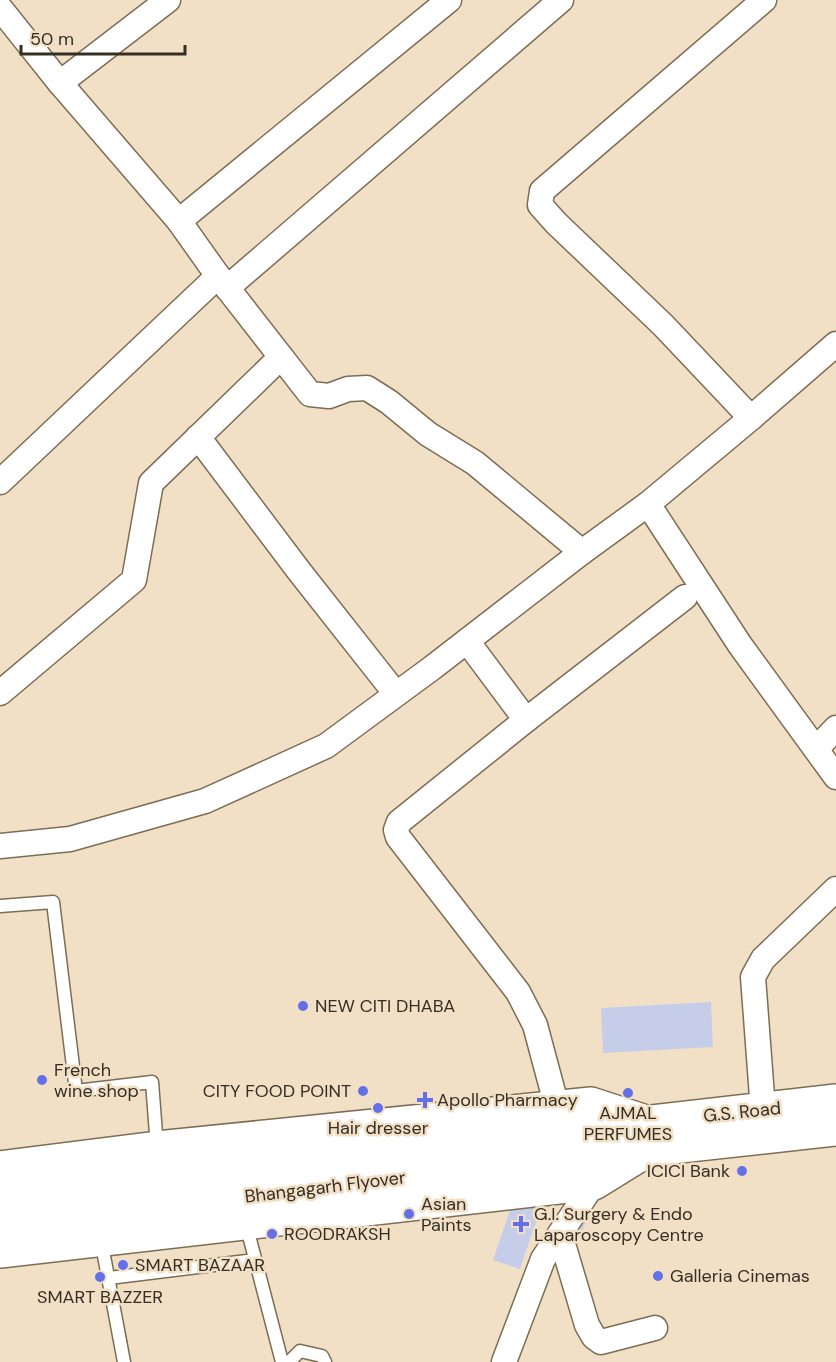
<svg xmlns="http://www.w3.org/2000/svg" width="836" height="1362" font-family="'DM Sans',sans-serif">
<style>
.building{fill:#c6cde9}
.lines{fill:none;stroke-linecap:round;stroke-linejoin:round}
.lane-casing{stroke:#7c6d55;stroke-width:15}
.street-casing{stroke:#7c6d55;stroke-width:27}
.secondary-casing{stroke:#7c6d55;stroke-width:36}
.primary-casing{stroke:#7c6d55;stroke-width:36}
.lane{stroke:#fff;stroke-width:12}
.street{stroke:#fff;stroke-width:24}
.secondary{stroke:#fff;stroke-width:33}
.primary{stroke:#fff;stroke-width:33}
.poi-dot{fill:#6370e8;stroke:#f2e0c6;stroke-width:2}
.labels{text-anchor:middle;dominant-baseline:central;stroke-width:5;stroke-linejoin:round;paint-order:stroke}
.poi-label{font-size:18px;fill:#342e23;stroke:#f2e0c6;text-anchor:start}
.street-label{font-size:18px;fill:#342e23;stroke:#f2e0c6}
</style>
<rect width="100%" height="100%" fill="#f2e0c6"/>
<!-- building -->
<g class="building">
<path d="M 711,1002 L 713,1047 L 603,1053 L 601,1008 Z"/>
<path d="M 514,1198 L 541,1207 L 520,1269 L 493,1260 Z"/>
<path d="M 571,1217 L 588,1219 L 577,1239 L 565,1239 Z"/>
</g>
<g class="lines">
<!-- lane casing -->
<g class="lane-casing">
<g id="lane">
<path d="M 0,906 L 53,902 L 76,1091 L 152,1082 L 157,1147"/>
<path d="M 246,1224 L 282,1362"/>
<path d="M 101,1240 L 124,1362"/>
<path d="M 109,1278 L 255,1260"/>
<path d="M 289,1362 L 300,1351 L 322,1356 L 325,1362"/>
</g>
</g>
<!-- street casing -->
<g class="street-casing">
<g id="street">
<path d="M 0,8 L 60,83 L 168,0"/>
<path d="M 60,83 L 179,221"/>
<path d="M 218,276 L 310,394 L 329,396 L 348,389 L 367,388 L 389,402 L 428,434 L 475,463 L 582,552"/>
<path d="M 227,288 L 561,0"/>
<path d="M 751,418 L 663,325 L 556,223 L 540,205 L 542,191 L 764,0"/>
<path d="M 198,437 L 299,571 L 396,694"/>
<path d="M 0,482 L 218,276 L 179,221 L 449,0"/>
<path d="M 648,504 L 740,645 L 836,777"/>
<path d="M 467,641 L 526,720"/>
<path d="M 0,693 L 134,580 L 151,483 L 281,357"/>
<path d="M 816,749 L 836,728"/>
<path d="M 0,846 L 70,839 L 205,801 L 326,746 L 432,668 L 582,552 L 648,504 L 751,418 L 836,344"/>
<path d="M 557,1107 L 535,1025 L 518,992 L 398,837 L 396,830 L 399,822 L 526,720 L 685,597"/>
<path d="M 763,1110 L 753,977 L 763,959 L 836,889"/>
<path d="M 560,1234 L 587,1325 L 594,1337 L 601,1342 L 655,1328"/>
<path d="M 504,1362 L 543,1259 L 594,1183"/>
</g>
</g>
<!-- secondary casing -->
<g class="secondary-casing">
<g id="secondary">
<path d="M 0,1168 L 157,1148 L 591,1104 L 649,1123"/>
<path d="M 0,1251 L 594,1183 L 649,1149"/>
</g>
</g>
<!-- primary casing -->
<g class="primary-casing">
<g id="primary">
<path d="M 0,1196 L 836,1101"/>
<path d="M 0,1226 L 589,1156 L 836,1129"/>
</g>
</g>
<!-- lane -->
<use href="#lane" class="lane"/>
<!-- street -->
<use href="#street" class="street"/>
<!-- secondary -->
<use href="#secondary" class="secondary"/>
<!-- primary -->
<use href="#primary" class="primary"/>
</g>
<!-- markers -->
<g class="poi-dot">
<circle cx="303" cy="1006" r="6"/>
<circle cx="42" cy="1080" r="6"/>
<circle cx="363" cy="1091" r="6"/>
<circle cx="628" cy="1093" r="6"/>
<path d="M422 1091h6v6h6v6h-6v6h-6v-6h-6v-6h6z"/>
<circle cx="378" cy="1108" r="6"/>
<circle cx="742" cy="1171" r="6"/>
<circle cx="409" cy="1214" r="6"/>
<path d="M518 1215h6v6h6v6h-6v6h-6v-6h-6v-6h6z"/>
<circle cx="272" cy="1234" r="6"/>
<circle cx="123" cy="1265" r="6"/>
<circle cx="658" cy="1276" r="6"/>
<circle cx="100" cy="1277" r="6"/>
</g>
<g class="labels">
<!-- poi labels -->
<g class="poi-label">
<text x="315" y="1006">NEW CITI DHABA</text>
<text x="54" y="1070">French<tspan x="54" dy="21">wine shop</tspan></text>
<text x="351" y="1091" text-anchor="end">CITY FOOD POINT</text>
<text x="437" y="1100">Apollo Pharmacy</text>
<text x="628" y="1113" text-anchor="middle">AJMAL<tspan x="628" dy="21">PERFUMES</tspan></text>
<text x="378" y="1128" text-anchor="middle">Hair dresser</text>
<text x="730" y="1171" text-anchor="end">ICICI Bank</text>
<text x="421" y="1204">Asian<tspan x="421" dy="21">Paints</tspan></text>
<text x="534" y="1214">G.I. Surgery &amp; Endo<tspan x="534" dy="21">Laparoscopy Centre</tspan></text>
<text x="284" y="1234">ROODRAKSH</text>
<text x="135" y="1265">SMART BAZAAR</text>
<text x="670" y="1276">Galleria Cinemas</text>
<text x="100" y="1297" text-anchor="middle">SMART BAZZER</text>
</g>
<!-- street labels -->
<g class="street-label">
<text transform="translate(742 1112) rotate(-6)">G.S. Road</text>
<text transform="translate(325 1187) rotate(-7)">Bhangagarh Flyover</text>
</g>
</g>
<!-- scale -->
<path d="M21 45v9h164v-9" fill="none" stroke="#342e23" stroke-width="3"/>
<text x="30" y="45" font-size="18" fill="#342e23" stroke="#f2e0c6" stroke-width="4.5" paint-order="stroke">50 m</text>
</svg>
